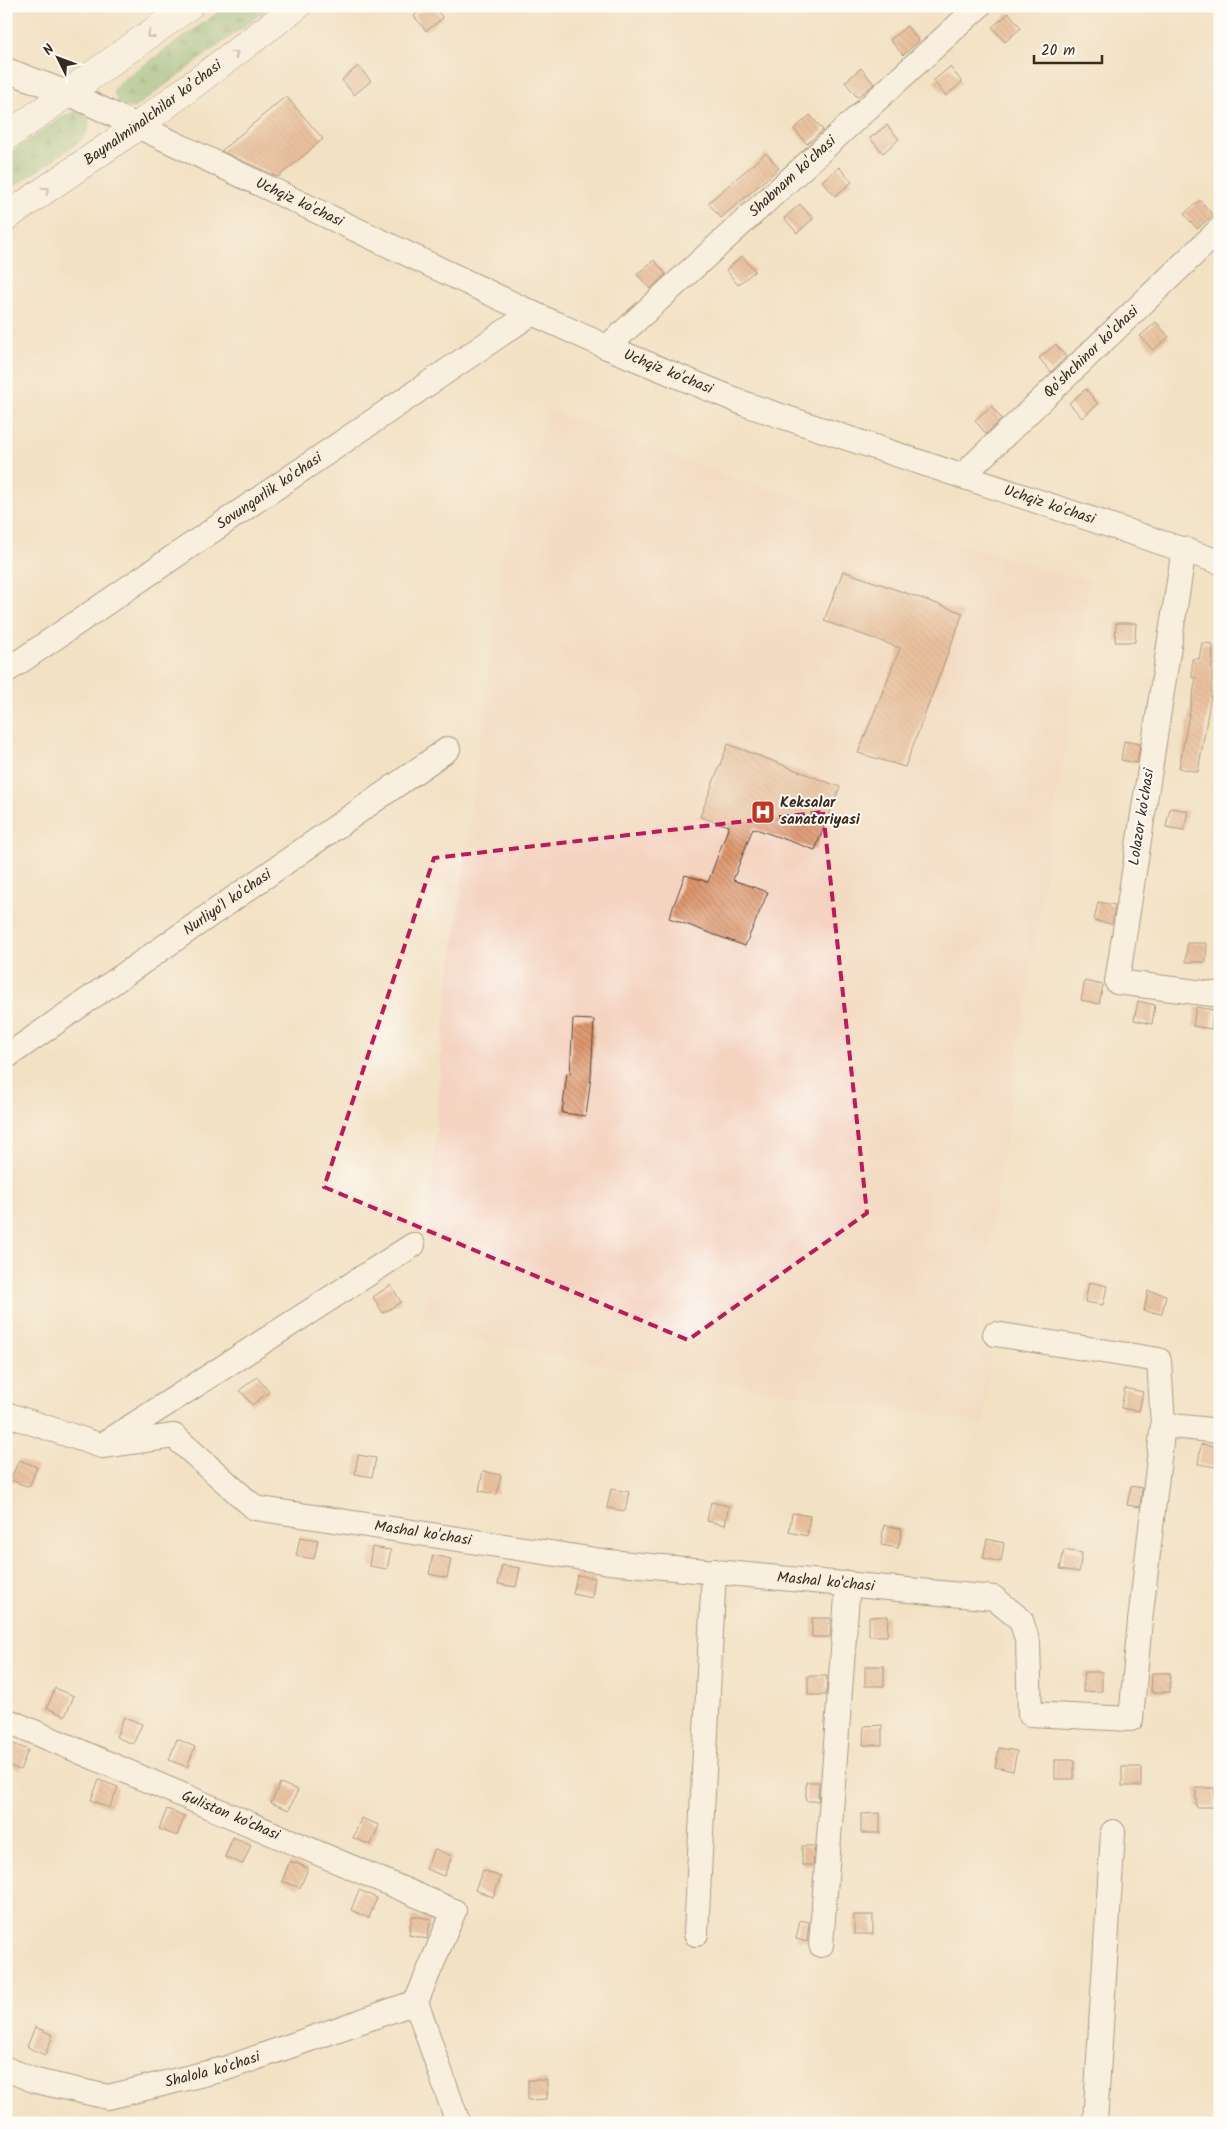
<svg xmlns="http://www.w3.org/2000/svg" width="1226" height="2129" font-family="Kalam,sans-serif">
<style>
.built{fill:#f4d3c0}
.forest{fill:url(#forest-firs);stroke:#5e7049}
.building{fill:url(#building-back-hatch)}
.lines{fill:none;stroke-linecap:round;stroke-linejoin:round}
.street-casing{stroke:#574537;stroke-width:26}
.secondary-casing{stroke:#574537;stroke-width:29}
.street{stroke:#fff;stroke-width:24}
.secondary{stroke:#fff;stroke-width:28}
.oneway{stroke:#a79f9a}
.marked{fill:none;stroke:#c2185b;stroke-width:4;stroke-dasharray:10 6;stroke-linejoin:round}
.labels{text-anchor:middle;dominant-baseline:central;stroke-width:4;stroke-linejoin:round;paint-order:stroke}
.street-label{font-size:15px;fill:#3b2a1e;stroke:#fdfcf7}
.poi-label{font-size:15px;font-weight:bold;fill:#3b2a1e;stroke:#fdfcf7;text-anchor:start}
</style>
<defs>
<pattern id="forest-firs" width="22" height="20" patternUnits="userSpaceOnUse" patternTransform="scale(1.25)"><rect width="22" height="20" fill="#80b774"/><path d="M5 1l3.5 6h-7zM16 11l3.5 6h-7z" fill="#6a955f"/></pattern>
<pattern id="building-back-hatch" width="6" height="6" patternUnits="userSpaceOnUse" patternTransform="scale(1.25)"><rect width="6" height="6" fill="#de976e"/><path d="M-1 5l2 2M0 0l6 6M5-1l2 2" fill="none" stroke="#b57b5a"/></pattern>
</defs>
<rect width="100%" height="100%" fill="#fdfcf7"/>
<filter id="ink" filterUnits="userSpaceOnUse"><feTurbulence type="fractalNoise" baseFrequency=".02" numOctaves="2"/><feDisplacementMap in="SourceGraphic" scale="10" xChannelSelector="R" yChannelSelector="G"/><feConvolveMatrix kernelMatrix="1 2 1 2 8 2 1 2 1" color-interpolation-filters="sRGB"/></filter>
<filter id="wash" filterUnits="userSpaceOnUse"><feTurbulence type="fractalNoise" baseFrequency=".0096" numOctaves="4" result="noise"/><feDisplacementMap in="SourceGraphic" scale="20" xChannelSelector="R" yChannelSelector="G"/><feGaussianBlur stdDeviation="1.12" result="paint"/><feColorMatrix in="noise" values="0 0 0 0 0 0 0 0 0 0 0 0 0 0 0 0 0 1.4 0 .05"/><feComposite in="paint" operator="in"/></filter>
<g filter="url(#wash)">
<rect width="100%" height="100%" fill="#f3e1c4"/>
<!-- built -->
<path class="built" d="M 549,410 L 736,479 L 1055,572 L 1090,580 L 974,1344 L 992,1352 L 984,1423 L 603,1365 L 422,1330 L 442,1043 L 502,557 Z"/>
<!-- forest -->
<g class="forest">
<path d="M 227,6 L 271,6 L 134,108 C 122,107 117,104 114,91 L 118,84 Z"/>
<path d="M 78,111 C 95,118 89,130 80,141 L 6,192 L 6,156 L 64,116 Z"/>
</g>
<g id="blocks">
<!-- building -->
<g class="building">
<path d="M 425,6 L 433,6 L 443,18 L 426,31 L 414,16 Z"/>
<path d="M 1009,13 L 1021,28 L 1005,42 L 992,27 Z"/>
<path d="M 907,26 L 919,41 L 903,55 L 890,40 Z"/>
<path d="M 358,66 L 371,81 L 354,95 L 342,80 Z"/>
<path d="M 950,67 L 962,82 L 946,96 L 933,81 Z"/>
<path d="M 861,68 L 874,84 L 857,97 L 845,82 Z"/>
<path d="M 286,96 L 323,139 L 278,177 L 221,151 Z"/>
<path d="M 810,115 L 823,130 L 807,144 L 794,129 Z"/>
<path d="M 887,125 L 899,139 L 883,153 L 870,138 Z"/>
<path d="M 766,153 L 779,168 L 721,218 L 708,203 Z"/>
<path d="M 839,167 L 852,182 L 835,196 L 822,181 Z"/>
<path d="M 1200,200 L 1213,215 L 1197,229 L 1184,214 Z"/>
<path d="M 800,204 L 813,219 L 797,233 L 784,218 Z"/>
<path d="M 742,256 L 755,271 L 738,285 L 726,270 Z"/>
<path d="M 654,260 L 666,274 L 650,289 L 637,274 Z"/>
<path d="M 1156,322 L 1169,337 L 1153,350 L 1140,336 Z"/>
<path d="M 1056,344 L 1066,357 L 1051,372 L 1039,358 Z"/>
<path d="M 1086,389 L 1098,404 L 1082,418 L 1069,403 Z"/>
<path d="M 991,406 L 1002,419 L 986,434 L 975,420 Z"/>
<path d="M 843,571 L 963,613 L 905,767 L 858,753 L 900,648 L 824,621 Z"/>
<path d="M 1116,623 L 1136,623 L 1135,642 L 1115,642 Z"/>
<path d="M 1202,643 L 1213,644 L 1211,695 L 1198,772 L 1179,768 L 1196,678 L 1192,678 L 1192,659 L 1199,659 Z"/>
<path d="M 1124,741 L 1140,744 L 1137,763 L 1121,760 Z"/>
<path d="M 728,744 L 840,787 L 815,850 L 753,828 L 733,880 L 768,892 L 745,946 L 669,918 L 685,875 L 708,882 L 729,826 L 700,817 Z"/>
<path d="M 1170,808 L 1188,811 L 1184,830 L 1166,827 Z"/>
<path d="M 1098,902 L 1115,905 L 1112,924 L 1094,921 Z"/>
<path d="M 1187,943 L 1207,943 L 1206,962 L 1186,962 Z"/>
<path d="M 1085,981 L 1103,985 L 1099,1004 L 1081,1000 Z"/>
<path d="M 1138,1001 L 1155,1005 L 1152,1024 L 1134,1020 Z"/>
<path d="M 1196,1007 L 1214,1010 L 1211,1029 L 1193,1026 Z"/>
<path d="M 573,1019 L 594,1020 L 591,1077 L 586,1116 L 562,1113 L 567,1073 L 570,1074 Z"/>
<path d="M 1089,1282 L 1107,1286 L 1103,1305 L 1085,1302 Z"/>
<path d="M 391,1285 L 401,1302 L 383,1313 L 373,1297 Z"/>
<path d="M 1148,1291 L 1166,1295 L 1162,1314 L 1144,1311 Z"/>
<path d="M 257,1377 L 269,1392 L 252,1405 L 240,1390 Z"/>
<path d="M 1125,1388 L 1143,1392 L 1139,1411 L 1121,1408 Z"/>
<path d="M 1201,1444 L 1219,1447 L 1216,1467 L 1198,1464 Z"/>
<path d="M 358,1455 L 376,1458 L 372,1477 L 355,1474 Z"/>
<path d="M 19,1460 L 37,1467 L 29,1487 L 10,1480 Z"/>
<path d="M 483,1471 L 501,1475 L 497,1494 L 479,1491 Z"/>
<path d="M 1131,1486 L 1142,1488 L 1140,1507 L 1127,1505 Z"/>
<path d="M 611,1489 L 629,1492 L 625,1511 L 607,1508 Z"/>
<path d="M 711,1502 L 729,1506 L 725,1525 L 707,1521 Z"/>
<path d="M 792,1513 L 810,1516 L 807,1536 L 789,1532 Z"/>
<path d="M 884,1525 L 902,1529 L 898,1548 L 881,1545 Z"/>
<path d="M 300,1537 L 318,1540 L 314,1559 L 296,1556 Z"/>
<path d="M 987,1539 L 1004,1543 L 1001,1562 L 983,1558 Z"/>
<path d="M 372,1547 L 391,1550 L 387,1569 L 369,1566 Z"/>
<path d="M 1064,1550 L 1082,1553 L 1079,1572 L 1060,1569 Z"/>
<path d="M 433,1555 L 451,1559 L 447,1578 L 429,1574 Z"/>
<path d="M 502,1565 L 520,1568 L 516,1587 L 498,1584 Z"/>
<path d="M 577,1575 L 595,1578 L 592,1598 L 573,1594 Z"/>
<path d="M 888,1616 L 887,1636 L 869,1636 L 869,1617 Z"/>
<path d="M 812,1618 L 831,1618 L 830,1637 L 812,1637 Z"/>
<rect x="865" y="1666" width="19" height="20"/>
<path d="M 1084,1672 L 1102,1672 L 1102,1691 L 1083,1692 Z"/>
<path d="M 1152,1673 L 1170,1673 L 1170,1692 L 1151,1692 Z"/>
<path d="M 808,1676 L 827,1676 L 826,1695 L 808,1695 Z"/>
<path d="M 55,1688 L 74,1696 L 65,1716 L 47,1708 Z"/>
<path d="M 124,1717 L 142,1724 L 133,1744 L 116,1737 Z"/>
<path d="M 882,1725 L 882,1745 L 863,1745 L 864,1726 Z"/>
<path d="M 177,1739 L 195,1747 L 187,1767 L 169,1760 Z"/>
<path d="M 6,1741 L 28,1750 L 20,1770 L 6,1764 Z"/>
<path d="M 999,1748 L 1017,1751 L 1013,1771 L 995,1767 Z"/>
<rect x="1055" y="1760" width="19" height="19"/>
<rect x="1122" y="1767" width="19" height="19"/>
<path d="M 99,1780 L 118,1787 L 109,1808 L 91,1800 Z"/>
<path d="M 806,1782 L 819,1782 L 818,1801 L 806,1801 Z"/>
<path d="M 280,1783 L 298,1790 L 289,1810 L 271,1803 Z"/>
<path d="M 1196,1788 L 1215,1788 L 1214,1807 L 1196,1807 Z"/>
<path d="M 167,1809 L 185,1816 L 177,1836 L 159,1829 Z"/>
<path d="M 880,1813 L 880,1833 L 861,1833 L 861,1814 Z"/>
<path d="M 361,1818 L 379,1825 L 371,1845 L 353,1838 Z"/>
<path d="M 233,1837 L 251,1845 L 243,1864 L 225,1857 Z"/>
<path d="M 802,1846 L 815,1846 L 813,1865 L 802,1865 Z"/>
<path d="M 434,1849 L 452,1856 L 444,1876 L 426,1869 Z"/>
<path d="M 290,1861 L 308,1868 L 300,1888 L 282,1881 Z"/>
<path d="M 483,1870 L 501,1877 L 493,1897 L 475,1890 Z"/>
<path d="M 359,1890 L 377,1898 L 369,1918 L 351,1910 Z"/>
<rect x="854" y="1915" width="19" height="19"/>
<path d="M 412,1916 L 431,1919 L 427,1939 L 409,1935 Z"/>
<path d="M 800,1920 L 809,1922 L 807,1942 L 796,1939 Z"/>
<path d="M 35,2027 L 53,2035 L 45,2055 L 27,2047 Z"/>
<path d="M 528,2080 L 547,2080 L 547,2099 L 528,2100 Z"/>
</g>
</g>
</g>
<g filter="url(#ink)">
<use href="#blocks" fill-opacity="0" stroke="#574537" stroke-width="1"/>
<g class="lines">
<!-- street casing -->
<g class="street-casing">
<g id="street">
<path id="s1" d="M 6,70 L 70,94 L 532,313 L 607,347 L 748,405 L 1220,562"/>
<path id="s2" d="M 607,347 L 979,6"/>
<path id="s3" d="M 962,476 L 1220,229"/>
<path d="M 1184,549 L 1117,982 L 1220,995"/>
<path id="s4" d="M 6,671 L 532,313"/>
<path id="s5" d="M 6,1057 L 448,749"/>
<path d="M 995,1334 L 1159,1360 L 1163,1425"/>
<path id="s6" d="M 6,1414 L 102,1446 L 174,1436 L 255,1508 L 609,1562 L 994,1598 L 1021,1620 L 1028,1643 L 1030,1714 L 1131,1719 L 1140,1621 L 1163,1425 L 1220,1431"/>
<path d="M 107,1442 L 413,1245"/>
<path id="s7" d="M 6,1720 L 454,1911 L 416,2002 L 458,2123"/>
<path d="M 696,1934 L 714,1571"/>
<path d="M 821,1945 L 848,1583"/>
<path id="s8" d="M 6,2069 L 36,2081 L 108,2097 L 224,2069 L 416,2002"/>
<path d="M 1095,2123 L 1113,1832"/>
</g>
</g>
<!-- secondary casing -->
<g class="secondary-casing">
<g id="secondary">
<path d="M 6,137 L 189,6"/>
<path id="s9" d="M 6,217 L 138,126 L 297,6"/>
</g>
</g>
<!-- street -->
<use href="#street" class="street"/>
<!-- secondary -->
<use href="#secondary" class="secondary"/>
</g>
<!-- one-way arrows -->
<defs><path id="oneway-chevron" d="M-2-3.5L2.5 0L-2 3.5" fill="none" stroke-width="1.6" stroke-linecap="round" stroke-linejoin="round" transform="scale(1.25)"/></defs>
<g class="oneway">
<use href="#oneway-chevron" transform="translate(150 35) rotate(144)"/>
<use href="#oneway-chevron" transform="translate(235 54) rotate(-37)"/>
<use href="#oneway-chevron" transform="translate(46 190) rotate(-35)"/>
</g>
</g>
<!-- marked area -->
<path d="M0 0H1226V2129H0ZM 823,812 L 867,1213 L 688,1340 L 324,1187 L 434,858 Z" fill="#f3e1c4" fill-opacity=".55" fill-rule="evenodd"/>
<path class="marked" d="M 823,812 L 867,1213 L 688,1340 L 324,1187 L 434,858 Z"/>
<!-- icons -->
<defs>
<g id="hospital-square" transform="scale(1.25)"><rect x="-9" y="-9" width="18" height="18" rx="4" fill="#c8321e" stroke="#fdfcf7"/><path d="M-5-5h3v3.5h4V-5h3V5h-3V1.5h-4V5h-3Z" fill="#fff"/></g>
</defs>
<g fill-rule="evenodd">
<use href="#hospital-square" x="763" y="812"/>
</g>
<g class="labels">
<!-- street labels -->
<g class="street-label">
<text stroke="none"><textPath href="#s9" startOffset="180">Baynalminalchilar ko’chasi</textPath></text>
<text stroke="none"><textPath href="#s2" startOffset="252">Shabnam ko'chasi</textPath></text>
<text stroke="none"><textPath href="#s1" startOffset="322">Uchqiz ko'chasi</textPath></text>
<text stroke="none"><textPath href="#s3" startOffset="179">Qo'shchinor ko'chasi</textPath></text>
<text stroke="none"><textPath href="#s1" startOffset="728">Uchqiz ko'chasi</textPath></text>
<text stroke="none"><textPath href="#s4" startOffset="319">Sovungarlik ko'chasi</textPath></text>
<text stroke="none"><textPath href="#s1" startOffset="1132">Uchqiz ko'chasi</textPath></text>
<text transform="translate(1142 817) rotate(-81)">Lolazor ko'chasi</text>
<text stroke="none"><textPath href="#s5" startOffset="270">Nurliyo'l ko'chasi</textPath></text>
<text stroke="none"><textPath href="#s6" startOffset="452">Mashal ko'chasi</textPath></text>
<text stroke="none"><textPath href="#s6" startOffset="858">Mashal ko'chasi</textPath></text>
<text stroke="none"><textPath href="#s7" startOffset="244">Guliston ko'chasi</textPath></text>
<text stroke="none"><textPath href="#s8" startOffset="214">Shalola ko'chasi</textPath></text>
</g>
<!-- poi labels -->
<g class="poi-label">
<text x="780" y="803">Keksalar<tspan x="780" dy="17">sanatoriyasi</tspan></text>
</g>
</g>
<!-- margin -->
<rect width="1226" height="2129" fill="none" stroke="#fdfcf7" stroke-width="25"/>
<!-- north arrow -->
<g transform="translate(58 58) rotate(312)" stroke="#fdfcf7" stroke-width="4" paint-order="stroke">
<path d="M0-4L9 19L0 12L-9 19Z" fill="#3b2a1e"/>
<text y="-8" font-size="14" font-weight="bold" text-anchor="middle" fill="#3b2a1e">N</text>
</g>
<!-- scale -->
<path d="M1034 55v8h68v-8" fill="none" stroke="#3b2a1e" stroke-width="2.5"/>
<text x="1041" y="55" font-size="15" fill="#3b2a1e" stroke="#fdfcf7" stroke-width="4" paint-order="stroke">20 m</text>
</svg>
